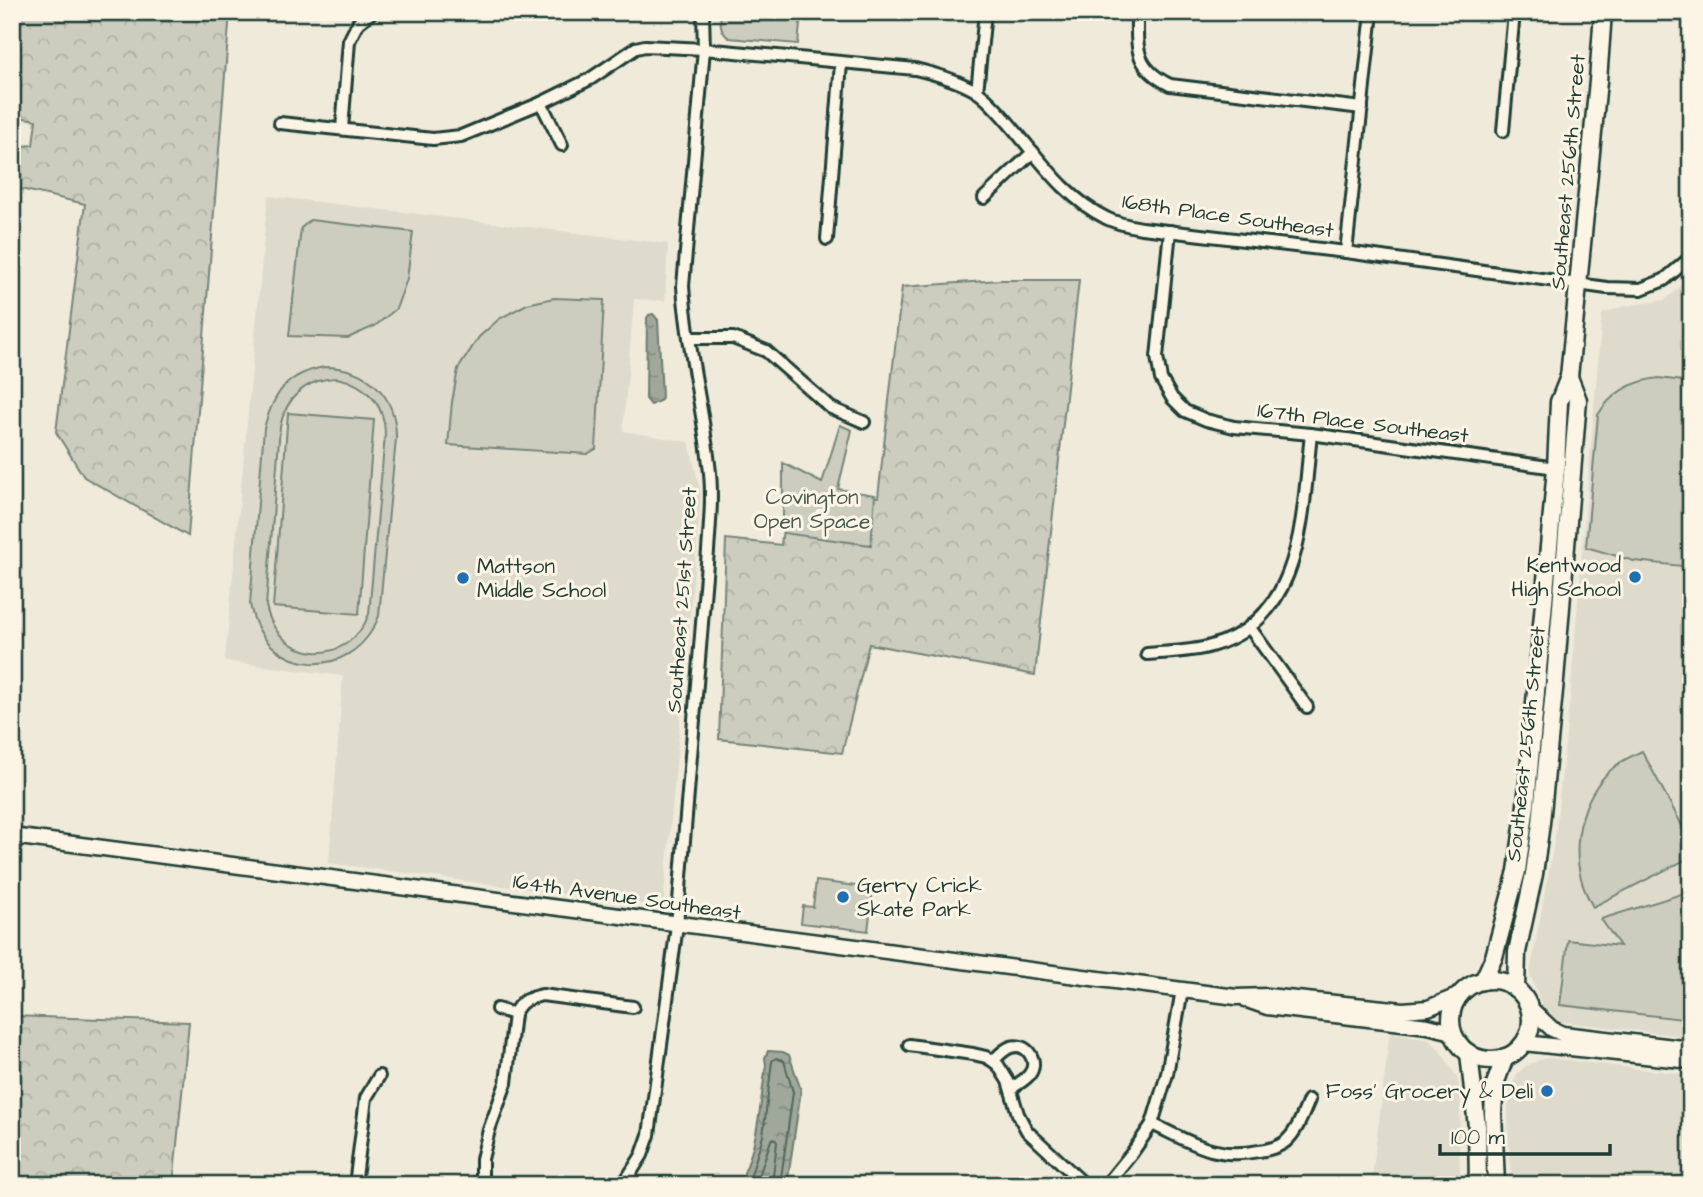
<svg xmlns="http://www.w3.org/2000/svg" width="1703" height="1197" font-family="'Architects Daughter',sans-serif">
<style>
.built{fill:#dedbcc}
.forest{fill:url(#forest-crowns);stroke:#76857a;stroke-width:2}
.green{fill:#cccdbf;stroke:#76857a;stroke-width:2;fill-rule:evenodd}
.water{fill:url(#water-ripples);stroke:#6c7d71;stroke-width:2}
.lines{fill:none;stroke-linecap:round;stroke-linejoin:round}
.shore{stroke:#52685d;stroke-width:2}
.minor-casing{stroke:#1f3d34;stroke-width:16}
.tertiary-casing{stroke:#1f3d34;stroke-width:19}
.secondary-casing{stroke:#1f3d34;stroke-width:21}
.minor{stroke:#fcf5e5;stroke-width:10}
.tertiary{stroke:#fcf5e5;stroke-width:14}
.secondary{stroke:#fcf5e5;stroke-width:16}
.poi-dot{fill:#1f6fb2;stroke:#fcf5e5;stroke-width:2.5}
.labels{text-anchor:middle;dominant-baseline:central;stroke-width:6;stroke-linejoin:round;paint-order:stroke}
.street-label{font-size:21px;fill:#1f3d34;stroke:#fcf5e5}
.park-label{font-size:21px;fill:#425a50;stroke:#fcf5e5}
.poi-label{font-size:21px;fill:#1f3d34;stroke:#fcf5e5;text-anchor:end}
</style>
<defs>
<pattern id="forest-crowns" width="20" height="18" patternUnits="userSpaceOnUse" patternTransform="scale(1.75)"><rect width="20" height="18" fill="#cccdbf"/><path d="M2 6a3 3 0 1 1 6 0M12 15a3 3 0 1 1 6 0" fill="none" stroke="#afb1a5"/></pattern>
<pattern id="water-ripples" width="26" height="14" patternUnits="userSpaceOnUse" patternTransform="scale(1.75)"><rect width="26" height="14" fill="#9fa89a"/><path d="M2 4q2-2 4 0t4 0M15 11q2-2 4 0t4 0" fill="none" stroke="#818a7e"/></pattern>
</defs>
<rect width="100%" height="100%" fill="#efeada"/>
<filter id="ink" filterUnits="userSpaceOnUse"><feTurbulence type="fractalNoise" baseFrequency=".0143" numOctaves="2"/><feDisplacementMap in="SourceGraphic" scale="14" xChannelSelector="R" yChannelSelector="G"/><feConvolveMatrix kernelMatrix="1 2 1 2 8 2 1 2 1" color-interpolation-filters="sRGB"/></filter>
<g filter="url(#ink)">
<!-- built -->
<g class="built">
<path d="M 268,196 L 668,244 L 665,301 L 634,299 L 623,431 L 689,442 L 701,494 L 663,907 L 329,863 L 343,676 L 225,661 Z"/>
<path d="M 1691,277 L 1691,1037 L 1548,1020 L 1530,974 L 1555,837 L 1570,698 L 1602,314 L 1625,306 L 1665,300 Z"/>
<path d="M 1390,1032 L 1427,1039 L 1435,1045 L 1444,1056 L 1457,1078 L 1461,1093 L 1459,1138 L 1460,1185 L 1371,1185 Z"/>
<path d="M 1548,1058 L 1691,1075 L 1691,1185 L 1556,1185 L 1512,1180 L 1509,1159 L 1508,1107 L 1511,1090 L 1517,1074 L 1526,1066 L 1539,1060 Z"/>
</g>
<!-- forest -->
<g class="forest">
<path d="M 12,12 L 230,12 L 188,536 L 84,477 L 56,432 L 85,204 L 12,187 L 12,147 L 33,145 L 36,120 L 12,116 Z"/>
<path d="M 1000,280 L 1079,280 L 1035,675 L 869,644 L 842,753 L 719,739 L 726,539 L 781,545 L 788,487 L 878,497 L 902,287 Z"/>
<path d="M 12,1016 L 189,1022 L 173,1185 L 12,1185 Z"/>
</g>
<!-- green -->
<g class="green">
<path d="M 720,12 L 806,12 L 801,15 L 798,44 L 729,38 C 719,31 721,23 720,12 Z"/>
<path d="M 310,220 L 413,232 L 407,279 L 396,309 L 375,326 L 348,338 L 289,336 L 301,228 Z"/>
<path d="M 554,298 L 604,300 L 596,449 L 587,454 L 448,445 L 452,402 L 458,369 L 479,337 L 499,319 L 527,304 Z"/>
<path d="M 324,367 C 368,367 397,396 396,439 L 379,616 C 352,685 263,676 250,604 L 264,428 C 274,392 287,374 324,367 ZM 337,378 C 367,384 385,405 385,435 L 369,614 C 348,669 278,663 266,606 L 280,427 C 286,397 306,379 337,378 Z"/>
<path d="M 1659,378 L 1691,382 L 1691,567 L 1634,561 L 1586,547 L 1598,415 C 1612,391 1633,381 1659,378 Z"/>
<path d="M 288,413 L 374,420 L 359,614 L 273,607 Z"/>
<path d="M 840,425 L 852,430 L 838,489 L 875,495 L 871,545 L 783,533 L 783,463 L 822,483 Z"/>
<path d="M 1642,751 L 1691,842 L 1691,857 L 1593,907 C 1589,899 1584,891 1582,882 C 1570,841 1583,790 1618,764 C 1625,759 1634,755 1642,751 Z"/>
<path d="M 816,881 L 873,888 L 868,931 L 801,923 L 803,906 L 813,907 Z"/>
<path d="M 1691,891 L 1691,1020 L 1560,1005 L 1568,940 L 1620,946 L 1601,919 Z"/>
</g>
<!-- water -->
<g class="water">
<path d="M 653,314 L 658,320 L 662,396 L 661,400 L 651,405 L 646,399 L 647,318 L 649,315 Z"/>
<path d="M 768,1051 L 783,1052 L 789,1055 L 801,1090 L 787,1185 L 738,1185 C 758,1150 760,1104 766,1065 L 765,1058 Z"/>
</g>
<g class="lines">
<!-- shore -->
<g class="shore">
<path d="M 746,1185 L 750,1178 L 763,1136 L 772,1061 L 776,1058 L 784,1061 L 793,1092 L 780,1185"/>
<path d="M 756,1185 L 771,1140 L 774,1138 L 777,1142 L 772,1185"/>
</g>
<!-- minor casing -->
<g class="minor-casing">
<g id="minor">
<path d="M 1137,13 C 1137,48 1134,67 1170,85 L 1362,108"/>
<path d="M 977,92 L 985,12"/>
<path d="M 541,103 L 562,145"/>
<path d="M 280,123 L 433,139 L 461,136 L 541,103 L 590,79 L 636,48 L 645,46 L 704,49 L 915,69 C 936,74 957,80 976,91 C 990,100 1006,120 1017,133 C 1043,164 1069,200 1106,218 C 1117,224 1130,226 1142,228 L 1346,252 L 1607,288 L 1641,289 L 1664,280 L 1691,257"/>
<path d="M 342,129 L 349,41 L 358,23 L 372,12"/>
<path d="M 1503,131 L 1514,12"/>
<path d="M 984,198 L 1033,152"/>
<path d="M 1170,231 L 1157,357 L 1161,379 L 1172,398 L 1185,411 L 1206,420 L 1234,427 L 1311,434 L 1556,468"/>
<path d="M 827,239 L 841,63"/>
<path d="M 1346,252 L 1372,12"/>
<path d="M 689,338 L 733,338 L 766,351 L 831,408 L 864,422"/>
<path d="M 1250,628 L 1307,707"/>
<path d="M 1147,654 C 1168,652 1191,652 1211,646 C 1305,619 1302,513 1311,434"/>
<path d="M 497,1009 L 514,1014"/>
<path d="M 909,1045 L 973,1054 L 986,1057 L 993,1061 L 998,1065 L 1008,1081 L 1018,1114 L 1027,1131 L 1085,1185"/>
<path d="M 993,1061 C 998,1056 1004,1049 1011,1047 C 1027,1042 1040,1062 1029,1075 C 1024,1081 1017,1084 1011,1089"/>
<path d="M 1152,1124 C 1191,1142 1215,1160 1259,1151 C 1267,1150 1278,1147 1285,1142 C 1297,1132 1303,1114 1309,1100"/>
<path d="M 355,1185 L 366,1098 L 379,1076"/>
<path d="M 482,1185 L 482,1159 L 489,1130 L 506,1083 L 514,1014 C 521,1000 527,999 542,995 L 633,1007"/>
<path d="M 623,1185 L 642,1155 L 649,1135 L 677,925 L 708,551 C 710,522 713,493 709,464 C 702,404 687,346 683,286 L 704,49 L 703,12"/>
<path d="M 1106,1185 L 1132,1153 L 1152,1124 L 1167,1074 L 1182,990"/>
</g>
</g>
<!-- tertiary casing -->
<g class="tertiary-casing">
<g id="tertiary">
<path d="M 12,836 L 1236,997 L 1267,996 L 1403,1010 L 1428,1008 L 1460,995"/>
<path d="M 1247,1000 L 1267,1007 L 1428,1026 L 1453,1032"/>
<path d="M 1528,1006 L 1552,1029 L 1563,1034 L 1691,1049"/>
<path d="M 1524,1043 L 1691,1061"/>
</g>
</g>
<!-- secondary casing -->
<g class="secondary-casing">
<g id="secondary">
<circle cx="1491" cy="1020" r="40"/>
<path d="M 1483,981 L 1494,957 L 1517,871 L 1526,805 L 1535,703 L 1556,468 L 1559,402 L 1569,377 L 1598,81 L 1603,12"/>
<path d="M 1516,989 L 1517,952 L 1534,874 L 1541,823 L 1555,680 L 1578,400 L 1569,377"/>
<path d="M 1469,1053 L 1477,1127 L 1478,1185"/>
<path d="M 1496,1185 L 1493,1113 L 1495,1084 L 1505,1057"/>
</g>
</g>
<!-- minor -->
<use href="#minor" class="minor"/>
<!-- tertiary -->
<use href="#tertiary" class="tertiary"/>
<!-- secondary -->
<use href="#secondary" class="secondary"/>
</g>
</g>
<!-- markers -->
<g class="poi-dot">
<circle cx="1635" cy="577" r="7"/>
<circle cx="463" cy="578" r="7"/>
<circle cx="843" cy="897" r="7"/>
<circle cx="1547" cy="1091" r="7"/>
</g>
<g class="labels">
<!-- street labels -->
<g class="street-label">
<text transform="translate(1568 172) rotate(-85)">Southeast 256th Street</text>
<text transform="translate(1228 216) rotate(8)">168th Place Southeast</text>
<text transform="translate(1363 423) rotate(7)">167th Place Southeast</text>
<text transform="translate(682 600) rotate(-86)">Southeast 251st Street</text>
<text transform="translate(1526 744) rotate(-84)">Southeast 256th Street</text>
<text transform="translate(627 897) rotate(8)">164th Avenue Southeast</text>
</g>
<!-- park labels -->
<g class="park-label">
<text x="812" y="497">Covington<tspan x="812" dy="24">Open Space</tspan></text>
</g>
<!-- poi labels -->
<g class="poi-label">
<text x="1621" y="565">Kentwood<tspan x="1621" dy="24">High School</tspan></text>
<text x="477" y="566" text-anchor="start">Mattson<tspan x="477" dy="24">Middle School</tspan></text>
<text x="857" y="885" text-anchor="start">Gerry Crick<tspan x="857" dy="24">Skate Park</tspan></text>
<text x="1533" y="1091">Foss' Grocery &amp; Deli</text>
</g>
</g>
<!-- margin -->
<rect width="1703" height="1197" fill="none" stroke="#fcf5e5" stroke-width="42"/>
<rect x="21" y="21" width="1661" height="1155" fill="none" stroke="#1f3d34" stroke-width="2.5" filter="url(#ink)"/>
<!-- scale -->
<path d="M1440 1144v10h170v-10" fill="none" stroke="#1f3d34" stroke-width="3.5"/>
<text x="1451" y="1144" font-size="21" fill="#1f3d34" stroke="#fcf5e5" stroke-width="5" paint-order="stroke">100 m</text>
</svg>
